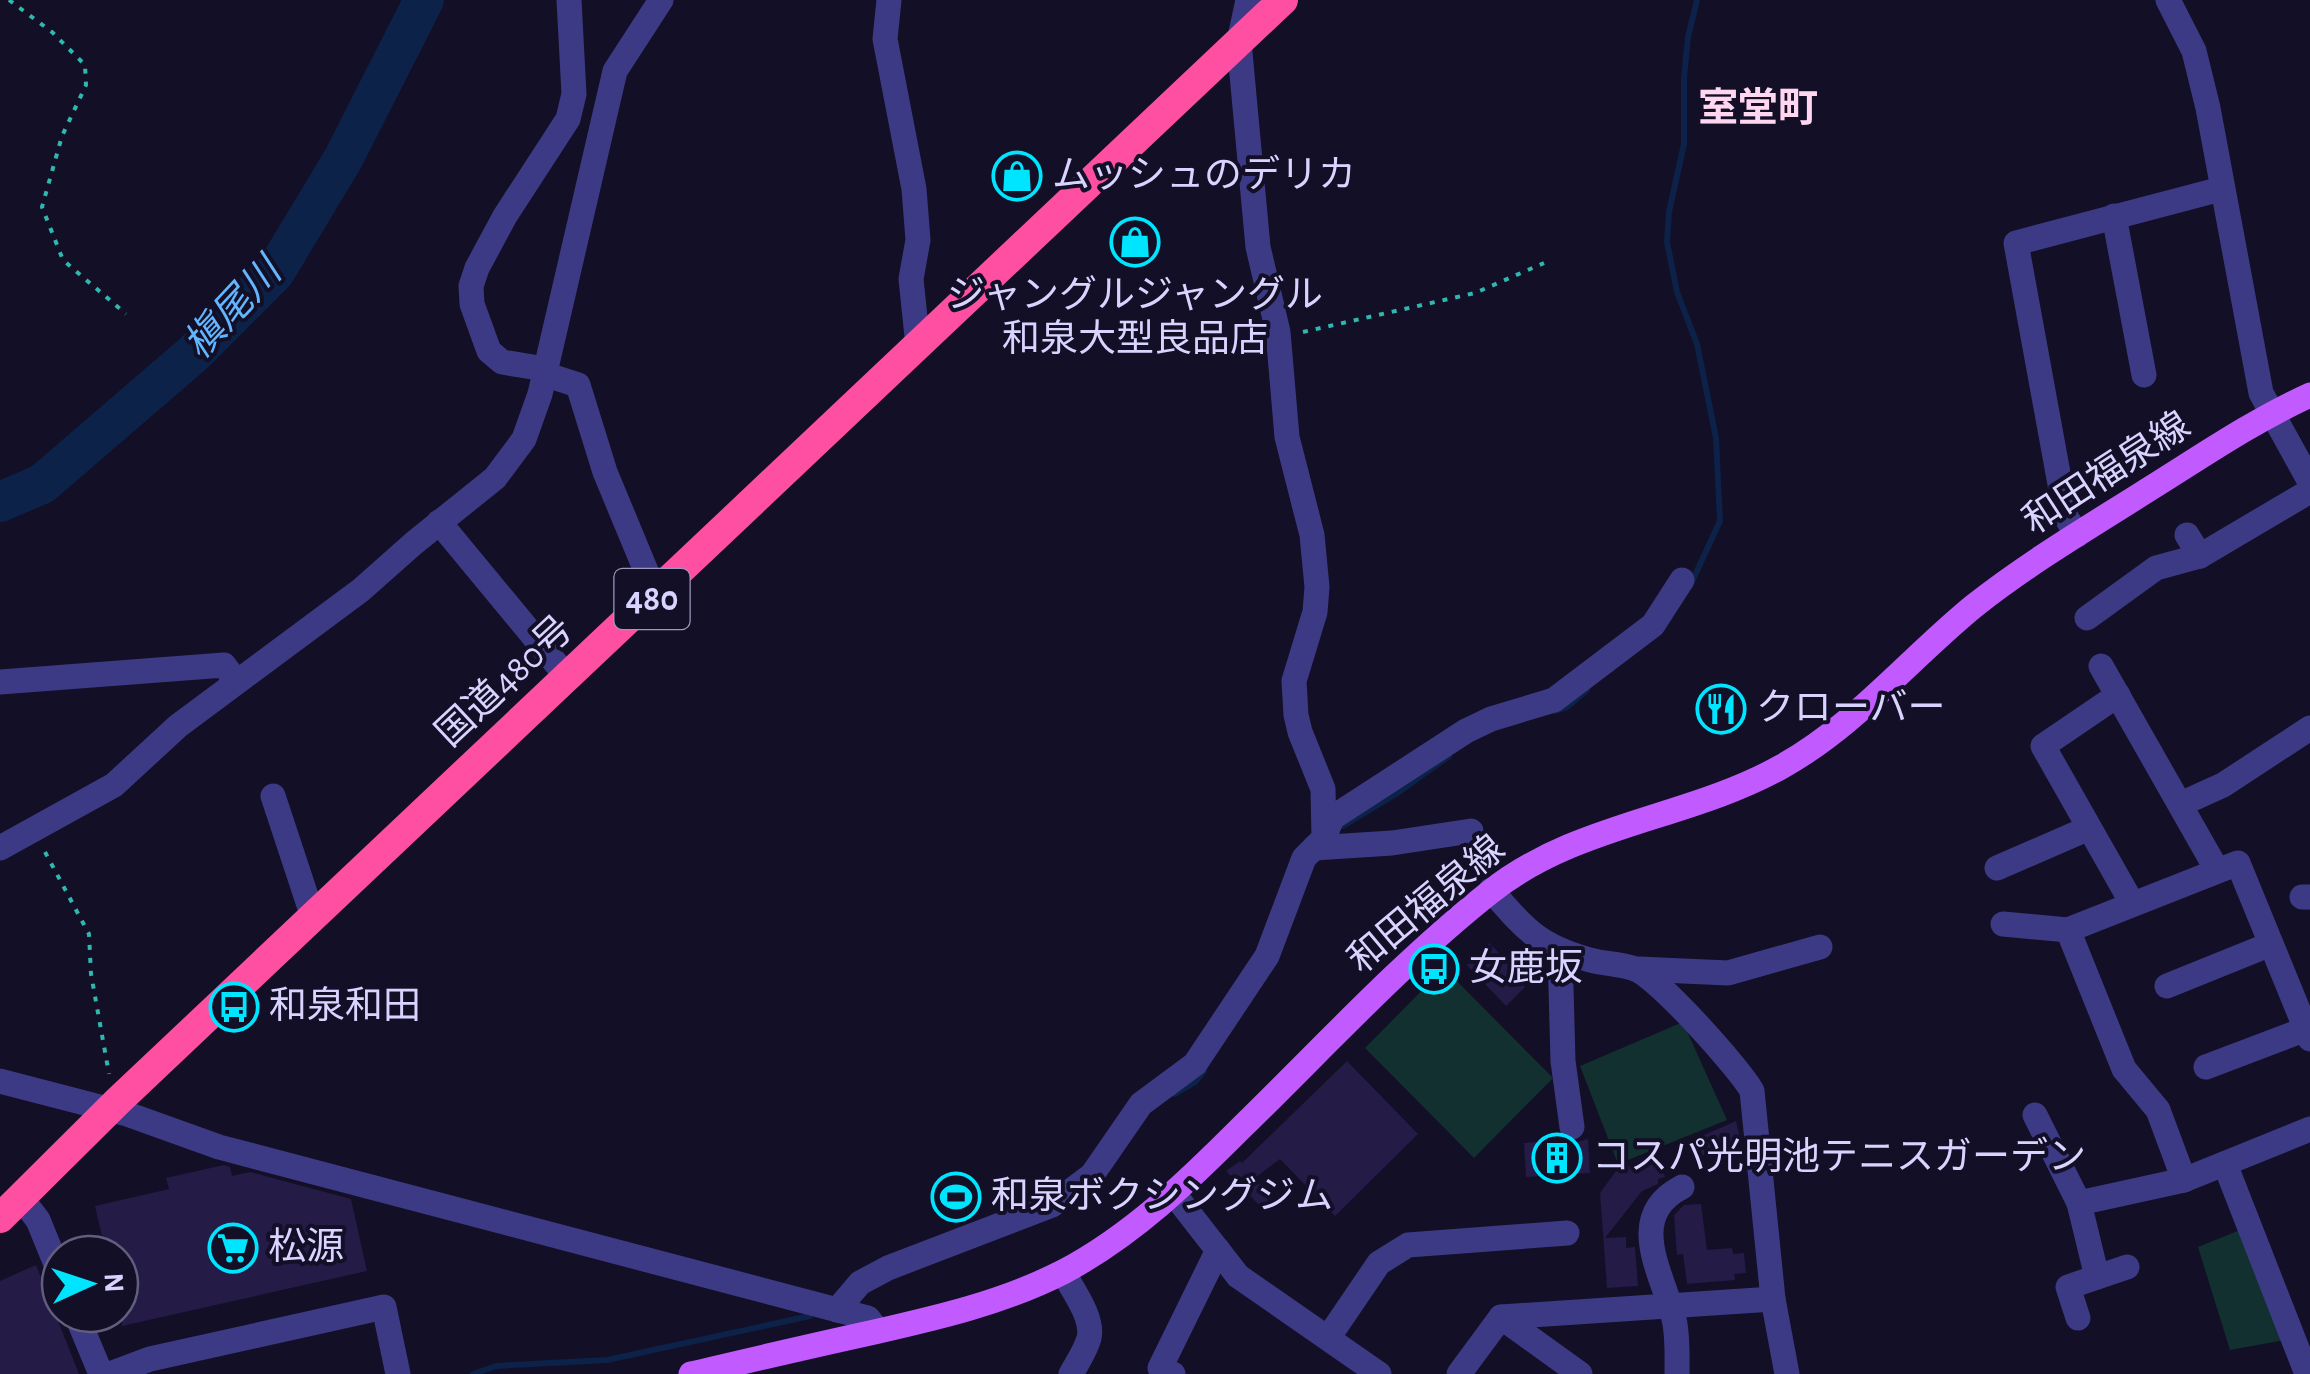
<svg xmlns="http://www.w3.org/2000/svg" width="2310" height="1374" font-family="'Alegreya Sans','Noto Sans JP',sans-serif">
<style>
.green{fill:#12302f}
.lines{fill:none;stroke-linecap:round;stroke-linejoin:round}
.stream{stroke:#0c2248;stroke-width:6}
.river{stroke:#0c2248;stroke-width:40}
.building{fill:#241b47}
.path{stroke:#2fb8b0;stroke-width:4;stroke-dasharray:5 8;stroke-linecap:butt}
.minor{stroke:#3d3a85;stroke-width:25}
.major{stroke:#c25bff;stroke-width:25}
.highway{stroke:#ff4fa3;stroke-width:30}
.labels{text-anchor:middle;dominant-baseline:central;stroke-width:8;stroke-linejoin:round;paint-order:stroke}
.shield{fill:#130f26;stroke:#9e99be;stroke-width:2.5}
.shield-label{font-size:35px;font-weight:bold;fill:#d9d4ff}
.poi-label{font-size:38px;fill:#d9d4ff;stroke:#130f26;text-anchor:start}
.street-label{font-size:38px;fill:#d9d4ff;stroke:#130f26}
.neighbourhood-label{font-size:40px;font-weight:bold;fill:#ffd6f0;stroke:#130f26}
.water-label{font-size:40px;font-style:italic;fill:#62b6ff;stroke:#130f26}
</style>
<rect width="100%" height="100%" fill="#130f26"/>
<!-- green -->
<g class="green">
<path d="M 1444,968 L 1553,1078 L 1474,1158 L 1365,1048 Z"/>
<path d="M 1683,1022 L 1727,1120 L 1618,1164 L 1580,1066 Z"/>
<path d="M 2240,1230 L 2285,1340 L 2230,1350 L 2198,1247 Z"/>
</g>
<g class="lines">
<!-- stream -->
<g class="stream">
<path d="M 1690,586 L 1720,521 L 1716,438 L 1697,344 L 1677,292 L 1667,242 L 1669,212 L 1684,144 L 1684,78 L 1688,37 L 1697,0"/>
<path d="M 1556,711 L 1567,707 L 1587,690"/>
<path d="M 1343,826 L 1396,794 L 1449,756"/>
<path d="M 1175,1094 L 1195,1082 L 1204,1071"/>
<path d="M 473,1374 L 496,1366 L 607,1360 L 810,1316"/>
</g>
<!-- river -->
<path class="river" d="M 0,502 L 42,484 L 193,354 L 275,272 L 343,159 L 424,0"/>
</g>
<!-- building -->
<g class="building">
<path d="M 1489,943 L 1515,969 L 1511,973 L 1525,987 L 1506,1006 L 1467,965 Z"/>
<path d="M 1347,1061 L 1418,1134 L 1335,1216 L 1280,1159 L 1255,1178 L 1274,1201 L 1264,1210 L 1226,1171 L 1240,1161 L 1242,1163 Z"/>
<path d="M 1736,1121 L 1740,1138 L 1702,1156 L 1695,1139 Z"/>
<path d="M 1588,1139 L 1590,1173 L 1526,1177 L 1524,1143 L 1563,1140 L 1573,1143 Z"/>
<path d="M 1657,1155 L 1665,1177 L 1658,1179 L 1658,1184 L 1642,1191 L 1605,1238 L 1626,1237 L 1626,1248 L 1635,1247 L 1638,1286 L 1607,1288 L 1600,1193 L 1616,1171 Z"/>
<path d="M 224,1165 L 230,1167 L 232,1176 L 250,1172 L 351,1199 L 367,1271 L 122,1326 L 120,1254 L 106,1254 L 95,1206 L 169,1189 L 166,1178 Z"/>
<path d="M 1701,1204 L 1707,1250 L 1732,1248 L 1733,1254 L 1744,1253 L 1746,1273 L 1734,1274 L 1735,1280 L 1687,1284 L 1683,1254 L 1677,1255 L 1674,1215 L 1684,1205 Z"/>
<path d="M 36,1265 L 79,1374 L 0,1374 L 0,1281 Z"/>
</g>
<g class="lines">
<!-- path -->
<g class="path">
<path d="M 9,0 L 52,32 L 85,65 L 86,85 L 62,136 L 42,207 L 63,260 L 126,314"/>
<path d="M 1303,332 L 1475,293 L 1544,263"/>
<path d="M 45,852 L 89,934 L 91,974 L 109,1074"/>
</g>
<!-- minor -->
<g class="minor">
<path d="M 889,0 L 885,39 L 914,189 L 918,240 L 911,279 L 918,346"/>
<path d="M 2168,0 L 2194,51 L 2208,108 L 2261,393 L 2310,482"/>
<path d="M 2114,216 L 2144,375"/>
<path d="M 545,369 L 502,362 L 489,351 L 472,304 L 471,286 L 477,268 L 505,216 L 568,119 L 574,94 L 569,0"/>
<path d="M 544,374 L 578,385 L 605,472 L 656,595"/>
<path d="M 439,522 L 568,678"/>
<path d="M 2077,535 L 2066,517 L 2016,243 L 2221,189"/>
<path d="M 2187,535 L 2200,556"/>
<path d="M 2087,618 L 2156,568 L 2200,556 L 2310,491"/>
<path d="M 2101,666 L 2217,870"/>
<path d="M 0,682 L 224,665 L 236,681"/>
<path d="M 2118,695 L 2043,746 L 2132,903"/>
<path d="M 273,796 L 313,917"/>
<path d="M 2181,804 L 2223,785 L 2310,728"/>
<path d="M 1324,838 L 1332,818 L 1466,731 L 1491,719 L 1554,700 L 1653,625 L 1682,580"/>
<path d="M 0,848 L 114,785 L 178,726 L 361,590 L 414,543 L 495,478 L 524,439 L 540,394 L 615,71 L 661,0"/>
<path d="M 1314,848 L 1392,843 L 1471,831"/>
<path d="M 1997,868 L 2089,828"/>
<path d="M 1491,890 C 1525,929 1538,946 1590,960 C 1605,964 1621,964 1635,969 C 1657,976 1740,1069 1752,1091 L 1773,1299 L 1787,1374"/>
<path d="M 2302,897 L 2310,897"/>
<path d="M 2003,924 L 2068,930"/>
<path d="M 1560,951 L 1563,1061 L 1572,1127"/>
<path d="M 1639,969 L 1728,973 L 1820,947"/>
<path d="M 2167,986 L 2271,944"/>
<path d="M 2206,1067 L 2306,1029"/>
<path d="M 0,1081 L 127,1114 L 219,1147 L 868,1318 L 878,1331"/>
<path d="M 2035,1115 L 2079,1203 L 2097,1277"/>
<path d="M 2225,1164 L 2307,1374"/>
<path d="M 2184,1180 L 2158,1110 L 2124,1069 L 2068,930 L 2238,863 L 2310,1039"/>
<path d="M 1174,1194 L 1238,1276 L 1379,1374"/>
<path d="M 21,1198 L 38,1220 L 60,1274"/>
<path d="M 2079,1203 L 2184,1180 L 2310,1129"/>
<path d="M 1063,1272 C 1072,1289 1094,1318 1089,1338 C 1086,1350 1077,1363 1071,1374"/>
<path d="M 837,1310 L 860,1283 L 888,1268 L 1052,1205 L 1092,1175 L 1141,1104 L 1195,1064 L 1267,956 L 1304,858 L 1324,838 L 1323,789 L 1300,732 L 1296,715 L 1294,681 L 1315,612 L 1317,587 L 1312,535 L 1287,437 L 1278,332 L 1258,247 L 1239,42 L 1248,0"/>
<path d="M 76,1314 L 101,1374"/>
<path d="M 2078,1318 L 2068,1287 L 2127,1267"/>
<path d="M 1328,1338 L 1379,1263 L 1408,1245 L 1567,1233"/>
<path d="M 110,1374 L 150,1359 L 384,1307 L 398,1374"/>
<path d="M 1173,1374 L 1160,1368 L 1218,1250"/>
<path d="M 1459,1374 L 1501,1317"/>
<path d="M 1580,1374 L 1501,1317 L 1773,1299"/>
<path d="M 1677,1374 C 1677,1356 1678,1336 1674,1319 C 1663,1274 1624,1217 1682,1187"/>
</g>
<!-- major -->
<path class="major" d="M 691,1374 C 751,1360 810,1346 870,1333 C 936,1318 1002,1303 1063,1272 C 1133,1235 1188,1181 1243,1126 C 1324,1047 1401,963 1489,893 C 1574,824 1688,819 1781,767 C 1855,726 1909,659 1974,606 C 2027,564 2086,529 2143,493 C 2198,459 2251,422 2310,395"/>
<!-- highway -->
<path class="highway" d="M 0,1218 L 118,1101 L 1283,0"/>
</g>
<!-- icons -->
<defs>
<g id="shop-ring" transform="scale(2.5)"><circle r="9.5" fill="#130f26" stroke="#00e5ff" stroke-width="1.5"/><path d="M-5-2.5h2.3a2.7 3.5 0 0 1 5.4 0H5L5.5 6h-11ZM-1.5-2.5h3a1.5 2.3 0 0 0-3 0Z" fill="#00e5ff"/></g>
<g id="restaurant-ring" transform="scale(2.5)"><circle r="9.5" fill="#130f26" stroke="#00e5ff" stroke-width="1.5"/><path d="M-5-6h1v4h1v-4h1v4h1v-4h1v5L-1.5 .5V6h-2V.5L-5-1ZM5-6V6H3V1.5H1.5Q1.5-4 5-6Z" fill="#00e5ff"/></g>
<g id="bus-ring" transform="scale(2.5)"><circle r="9.5" fill="#130f26" stroke="#00e5ff" stroke-width="1.5"/><path d="M-5-6H5V4H4V6H2V4H-2V6H-4V4H-5ZM-3.5-4V0h7V-4ZM-3.5 1.2v1.5H-2V1.2ZM2 1.2v1.5H3.5V1.2Z" fill="#00e5ff"/></g>
<g id="building-ring" transform="scale(2.5)"><circle r="9.5" fill="#130f26" stroke="#00e5ff" stroke-width="1.5"/><path d="M-4-6H4V6H1V3H-1V6H-4ZM-2.5-4.3h1.7v1.8h-1.7ZM.8-4.3h1.7v1.8H.8ZM-2.5-1h1.7V.8h-1.7ZM.8-1h1.7V.8H.8Z" fill="#00e5ff"/></g>
<g id="stadium-ring" transform="scale(2.5)"><circle r="9.5" fill="#130f26" stroke="#00e5ff" stroke-width="1.5"/><path d="M0-5a6.5 5 0 1 0 0 10a6.5 5 0 1 0 0-10ZM-3.5-1.8h7v3.6h-7Z" fill="#00e5ff"/></g>
<g id="supermarket-ring" transform="scale(2.5)"><circle r="9.5" fill="#130f26" stroke="#00e5ff" stroke-width="1.5"/><path d="M-6-5.5h2.5l.6 2H6L4.5 2H-2.5L-4.4-4H-6ZM-1.5 3.2a1.3 1.3 0 1 0 .1 0ZM3 3.2a1.3 1.3 0 1 0 .1 0Z" fill="#00e5ff"/></g>
</defs>
<g fill-rule="evenodd">
<use href="#shop-ring" x="1017" y="176"/>
<use href="#shop-ring" x="1135" y="242"/>
<use href="#restaurant-ring" x="1721" y="709"/>
<use href="#bus-ring" x="1434" y="969"/>
<use href="#bus-ring" x="234" y="1007"/>
<use href="#building-ring" x="1557" y="1158"/>
<use href="#stadium-ring" x="956" y="1197"/>
<use href="#supermarket-ring" x="233" y="1248"/>
</g>
<g class="labels">
<!-- shield labels -->
<rect class="shield" x="614.5" y="569" width="75" height="60" rx="8"/>
<g class="shield-label">
<text x="652" y="599">480</text>
</g>
<!-- poi labels -->
<g class="poi-label">
<text x="1052" y="176">ムッシュのデリカ</text>
<text x="1135" y="296" text-anchor="middle">ジャングルジャングル<tspan x="1135" dy="44">和泉大型良品店</tspan></text>
<text x="1756" y="709">クローバー</text>
<text x="1469" y="969">女鹿坂</text>
<text x="269" y="1007">和泉和田</text>
<text x="1592" y="1158">コスパ光明池テニスガーデン</text>
<text x="991" y="1197">和泉ボクシングジム</text>
<text x="268" y="1248">松源</text>
</g>
<!-- street labels -->
<g class="street-label">
<text transform="translate(2107 474) rotate(-33)">和田福泉線</text>
<text transform="translate(505 682) rotate(-43)">国道480号</text>
<text transform="translate(1427 905) rotate(-40)">和田福泉線</text>
</g>
<!-- neighbourhood labels -->
<g class="neighbourhood-label">
<text x="1758" y="109">室堂町</text>
</g>
<!-- water labels -->
<g class="water-label">
<text transform="translate(233 309) rotate(-47)">槇尾川</text>
</g>
</g>
<!-- north arrow -->
<g transform="translate(90 1284) rotate(87)"><circle r="48" fill="#130f26" stroke="#625e7d" stroke-width="2.5"/>
<path d="M0-8L18 38L0 25L-18 38Z" fill="#00e5ff"/>
<text y="-15" font-size="28" font-weight="bold" text-anchor="middle" fill="#d9d4ff">N</text>
</g>
</svg>
